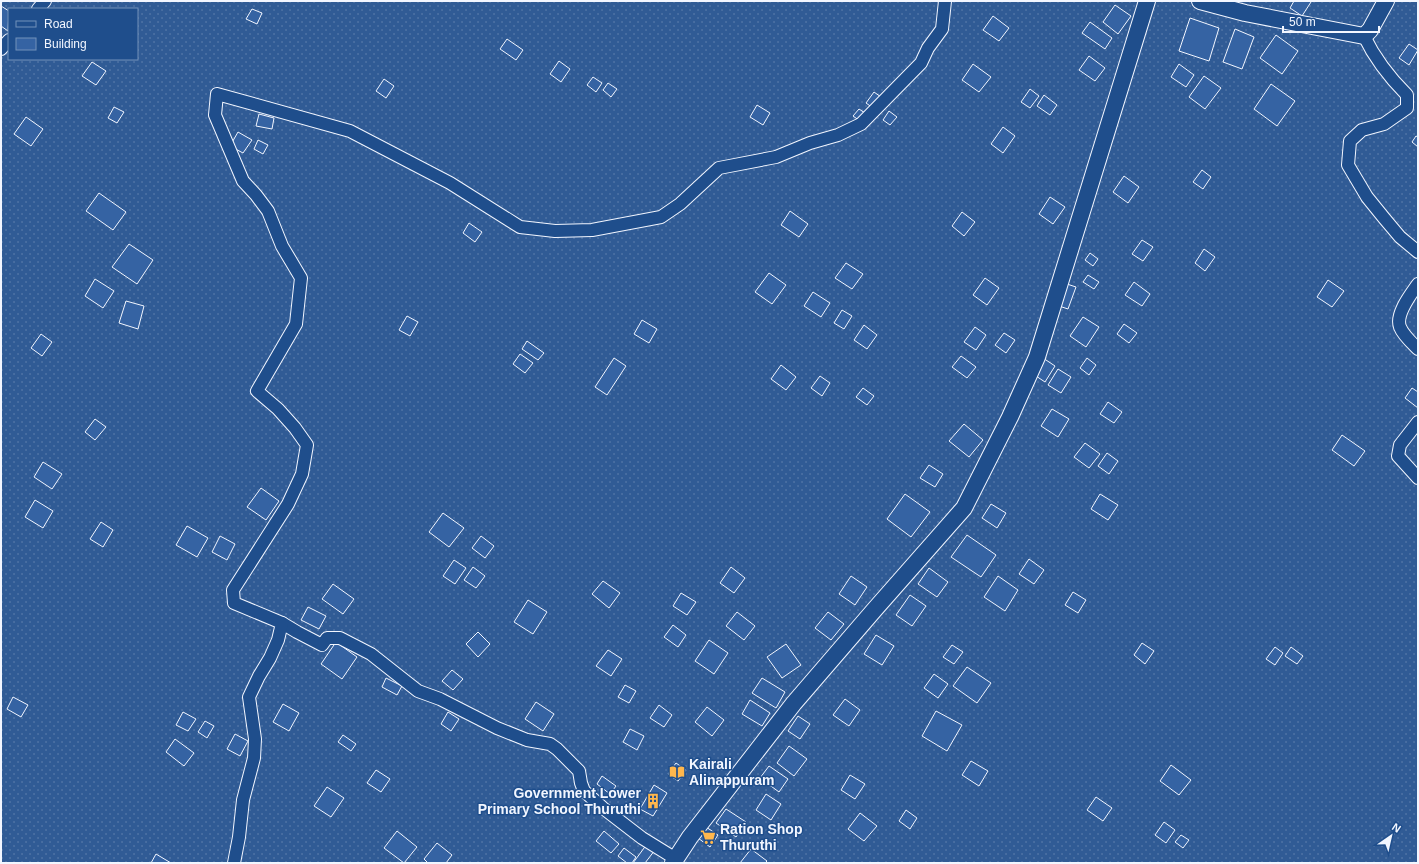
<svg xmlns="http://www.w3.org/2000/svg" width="1419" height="864" font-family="Helvetica,sans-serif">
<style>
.grass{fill:url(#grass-dots);stroke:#a8bbd7;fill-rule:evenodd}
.building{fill:#3563a3;stroke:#f2f6ff}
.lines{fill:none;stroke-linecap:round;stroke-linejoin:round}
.minor-casing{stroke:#f2f6ff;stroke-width:14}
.secondary-casing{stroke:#f2f6ff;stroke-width:18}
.minor{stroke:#1f4e8c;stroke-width:12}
.secondary{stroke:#1f4e8c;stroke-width:16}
.labels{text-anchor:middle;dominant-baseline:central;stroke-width:3;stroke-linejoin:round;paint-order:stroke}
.poi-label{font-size:14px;font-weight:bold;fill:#f2f6ff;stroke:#1f4e8c;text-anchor:start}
</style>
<defs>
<pattern id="grass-dots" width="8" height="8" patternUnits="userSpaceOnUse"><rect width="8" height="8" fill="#305b95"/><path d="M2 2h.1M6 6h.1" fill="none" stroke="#4e73a5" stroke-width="1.8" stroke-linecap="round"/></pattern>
</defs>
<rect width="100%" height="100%" fill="#1f4e8c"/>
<!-- grass -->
<path class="grass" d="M 1,1 L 1418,1 L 1418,863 L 1,863 ZM 9,9 L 137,9 L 137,59 L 9,59 Z"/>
<!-- building -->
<g class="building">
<path d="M 1294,1 L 1310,1 L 1311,2 L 1302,16 L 1290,8 Z"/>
<path d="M 1115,5 L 1131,16 L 1118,34 L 1103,22 Z"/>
<path d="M 1,6 L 9,11 L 8,31 L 1,26 Z"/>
<path d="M 252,9 L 262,13 L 257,24 L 246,19 Z"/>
<path d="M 993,16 L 1009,28 L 999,41 L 983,30 Z"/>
<path d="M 1190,18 L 1219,28 L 1209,61 L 1179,51 Z"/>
<path d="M 1090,22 L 1112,38 L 1105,49 L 1082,33 Z"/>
<path d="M 1235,29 L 1254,37 L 1242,69 L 1223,62 Z"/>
<path d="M 1276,35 L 1298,51 L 1282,74 L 1260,58 Z"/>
<path d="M 507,39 L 523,50 L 516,60 L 500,49 Z"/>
<path d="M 1409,44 L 1418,50 L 1409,65 L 1399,58 Z"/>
<path d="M 1089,56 L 1105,68 L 1095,81 L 1079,70 Z"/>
<path d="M 559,61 L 570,69 L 561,82 L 550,74 Z"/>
<path d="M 92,62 L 106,71 L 96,85 L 82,76 Z"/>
<path d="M 973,64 L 991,77 L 979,92 L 962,80 Z"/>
<path d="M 1179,64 L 1194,75 L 1186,87 L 1171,77 Z"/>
<path d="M 1204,76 L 1221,88 L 1205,109 L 1189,97 Z"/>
<path d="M 593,77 L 602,83 L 596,92 L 587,85 Z"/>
<path d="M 384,79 L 394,86 L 386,98 L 376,91 Z"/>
<path d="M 608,83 L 617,89 L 611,97 L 603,90 Z"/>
<path d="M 1271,84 L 1295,101 L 1277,126 L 1254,109 Z"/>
<path d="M 1030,89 L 1039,96 L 1030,108 L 1021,102 Z"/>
<path d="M 874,92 L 881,97 L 873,108 L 866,103 Z"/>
<path d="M 1044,95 L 1057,105 L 1050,115 L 1037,106 Z"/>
<path d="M 757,105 L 770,113 L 763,125 L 750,117 Z"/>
<path d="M 114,107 L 124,112 L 117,123 L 108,118 Z"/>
<path d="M 859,109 L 865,113 L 860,121 L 853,116 Z"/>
<path d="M 889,111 L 897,117 L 890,125 L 883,120 Z"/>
<path d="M 259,114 L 274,118 L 272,129 L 256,126 Z"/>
<path d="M 26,117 L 43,129 L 31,146 L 14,134 Z"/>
<path d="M 1003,127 L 1015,136 L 1003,153 L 991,144 Z"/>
<path d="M 238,132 L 252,140 L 243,153 L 230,146 Z"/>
<path d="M 1416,136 L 1418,137 L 1418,147 L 1412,142 Z"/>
<path d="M 258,140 L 268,145 L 263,154 L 254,149 Z"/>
<path d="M 1202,170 L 1211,177 L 1203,189 L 1193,182 Z"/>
<path d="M 1124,176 L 1139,187 L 1128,203 L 1113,192 Z"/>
<path d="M 99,193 L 126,212 L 113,230 L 86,211 Z"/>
<path d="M 1050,197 L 1065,207 L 1053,224 L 1039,214 Z"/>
<path d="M 790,211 L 808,224 L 799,237 L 781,225 Z"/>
<path d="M 962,212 L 975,222 L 964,236 L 952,226 Z"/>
<path d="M 469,223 L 482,232 L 475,242 L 463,233 Z"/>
<path d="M 1142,240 L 1153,247 L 1143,261 L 1132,254 Z"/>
<path d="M 129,244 L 153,260 L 137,284 L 112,267 Z"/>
<path d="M 1204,249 L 1215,257 L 1205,271 L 1195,263 Z"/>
<path d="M 1090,253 L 1098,259 L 1093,266 L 1085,260 Z"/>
<path d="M 846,263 L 863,274 L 852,289 L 835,278 Z"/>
<path d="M 769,273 L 786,285 L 772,304 L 755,292 Z"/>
<path d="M 1088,275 L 1099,282 L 1094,289 L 1083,282 Z"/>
<path d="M 985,278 L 999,288 L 987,305 L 973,295 Z"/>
<path d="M 95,279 L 114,291 L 103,308 L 85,296 Z"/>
<path d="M 1328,280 L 1344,291 L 1332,307 L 1317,297 Z"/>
<path d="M 1134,282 L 1150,294 L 1142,306 L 1125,295 Z"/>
<path d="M 1064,283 L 1076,287 L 1068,309 L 1056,305 Z"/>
<path d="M 813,292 L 830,303 L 821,317 L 804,306 Z"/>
<path d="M 126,301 L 144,306 L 138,329 L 119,323 Z"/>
<path d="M 842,310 L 852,316 L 844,329 L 834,323 Z"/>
<path d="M 407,316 L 418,322 L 410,336 L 399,330 Z"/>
<path d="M 1083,317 L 1099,327 L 1086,347 L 1070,336 Z"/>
<path d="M 642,320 L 657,329 L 649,343 L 634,334 Z"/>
<path d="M 1124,324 L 1137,333 L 1129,343 L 1117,334 Z"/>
<path d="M 864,325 L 877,335 L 867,349 L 854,340 Z"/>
<path d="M 975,327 L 986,335 L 976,350 L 964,342 Z"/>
<path d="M 1004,333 L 1015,340 L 1006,353 L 995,345 Z"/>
<path d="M 41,334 L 52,342 L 42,356 L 31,348 Z"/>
<path d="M 527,341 L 544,353 L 538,360 L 522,349 Z"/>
<path d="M 520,354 L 533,363 L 525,373 L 513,364 Z"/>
<path d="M 961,356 L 976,367 L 967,378 L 952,367 Z"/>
<path d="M 614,358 L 626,366 L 607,395 L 595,387 Z"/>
<path d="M 1043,358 L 1055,366 L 1045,382 L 1033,374 Z"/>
<path d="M 1087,358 L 1096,365 L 1089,375 L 1080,368 Z"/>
<path d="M 781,365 L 796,377 L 786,390 L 771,379 Z"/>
<path d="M 1058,369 L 1071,377 L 1061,393 L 1048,385 Z"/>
<path d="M 820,376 L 830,383 L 822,396 L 811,388 Z"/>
<path d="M 863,388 L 874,396 L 867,405 L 856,397 Z"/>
<path d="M 1412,388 L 1418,392 L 1418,408 L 1405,398 Z"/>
<path d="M 1108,402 L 1122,412 L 1114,423 L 1100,414 Z"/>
<path d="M 1052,409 L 1069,419 L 1058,437 L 1041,426 Z"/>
<path d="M 95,419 L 106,427 L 95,440 L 85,432 Z"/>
<path d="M 964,424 L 983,440 L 969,457 L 949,441 Z"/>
<path d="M 1342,435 L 1365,451 L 1354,466 L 1332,450 Z"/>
<path d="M 1085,443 L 1100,454 L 1089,468 L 1074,457 Z"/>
<path d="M 1107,453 L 1118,461 L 1109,474 L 1098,466 Z"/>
<path d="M 43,462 L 62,474 L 52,489 L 34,477 Z"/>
<path d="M 929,465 L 943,474 L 935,487 L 920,478 Z"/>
<path d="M 261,488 L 279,501 L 266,520 L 247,507 Z"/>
<path d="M 905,494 L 930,512 L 911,537 L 887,519 Z"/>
<path d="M 1100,494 L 1118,505 L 1108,520 L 1091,509 Z"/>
<path d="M 35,500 L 53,511 L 43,528 L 25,517 Z"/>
<path d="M 991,504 L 1006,513 L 997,528 L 982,518 Z"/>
<path d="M 443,513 L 464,528 L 449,547 L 429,532 Z"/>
<path d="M 101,522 L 113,530 L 103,547 L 90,539 Z"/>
<path d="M 187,526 L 208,538 L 197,557 L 176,545 Z"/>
<path d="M 967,535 L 996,555 L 981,577 L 951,557 Z"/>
<path d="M 220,536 L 235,544 L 227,560 L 212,552 Z"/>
<path d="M 481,536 L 494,546 L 485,558 L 472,548 Z"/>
<path d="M 1029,559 L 1044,570 L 1034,584 L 1019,574 Z"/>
<path d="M 454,560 L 466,568 L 455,584 L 443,576 Z"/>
<path d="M 473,567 L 485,576 L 476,588 L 464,580 Z"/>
<path d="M 731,567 L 745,578 L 734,593 L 720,583 Z"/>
<path d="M 929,568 L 948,582 L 937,597 L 918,584 Z"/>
<path d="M 851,576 L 867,587 L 855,605 L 839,594 Z"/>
<path d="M 998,576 L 1018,590 L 1005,611 L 984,597 Z"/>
<path d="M 603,581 L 620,593 L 609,608 L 592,594 Z"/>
<path d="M 333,584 L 354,599 L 343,614 L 322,599 Z"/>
<path d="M 1073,592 L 1086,600 L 1078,613 L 1065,605 Z"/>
<path d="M 681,593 L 696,602 L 687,615 L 673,606 Z"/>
<path d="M 910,595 L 926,606 L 912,626 L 896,615 Z"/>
<path d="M 528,600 L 547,612 L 533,634 L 514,622 Z"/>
<path d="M 308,607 L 326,616 L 319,629 L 301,620 Z"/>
<path d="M 737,612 L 755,626 L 744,640 L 726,626 Z"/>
<path d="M 828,612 L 844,624 L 831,640 L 815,628 Z"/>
<path d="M 673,625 L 686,635 L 678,647 L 664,637 Z"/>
<path d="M 478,632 L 490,644 L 478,657 L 466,644 Z"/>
<path d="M 876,635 L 894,646 L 882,665 L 864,654 Z"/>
<path d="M 709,640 L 728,653 L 714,674 L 695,661 Z"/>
<path d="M 336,642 L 357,657 L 342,679 L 321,664 Z"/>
<path d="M 1142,643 L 1154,651 L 1145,664 L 1134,655 Z"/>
<path d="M 786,644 L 801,665 L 782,678 L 767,657 Z"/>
<path d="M 952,645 L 963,652 L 954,664 L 943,657 Z"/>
<path d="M 1275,647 L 1283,653 L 1275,665 L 1266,659 Z"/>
<path d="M 1291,647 L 1303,656 L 1297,664 L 1285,656 Z"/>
<path d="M 608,650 L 622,659 L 611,676 L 596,666 Z"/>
<path d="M 967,667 L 991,683 L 977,703 L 953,686 Z"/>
<path d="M 452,670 L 463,679 L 453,690 L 442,681 Z"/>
<path d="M 934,674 L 948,684 L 938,698 L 924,688 Z"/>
<path d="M 386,678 L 402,686 L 397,695 L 382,687 Z"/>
<path d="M 762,678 L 785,692 L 776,708 L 752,693 Z"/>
<path d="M 625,685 L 636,691 L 629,703 L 618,697 Z"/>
<path d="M 13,697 L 28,705 L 21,717 L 7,709 Z"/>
<path d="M 845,699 L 860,710 L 849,726 L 833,715 Z"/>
<path d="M 750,700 L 770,713 L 762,726 L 742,714 Z"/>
<path d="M 536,702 L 554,714 L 543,731 L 525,719 Z"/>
<path d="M 283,704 L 299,713 L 289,731 L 273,722 Z"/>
<path d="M 659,705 L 672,715 L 664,727 L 650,718 Z"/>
<path d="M 707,707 L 724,720 L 712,736 L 695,722 Z"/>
<path d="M 936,711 L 962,725 L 947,751 L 922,736 Z"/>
<path d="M 183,712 L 196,719 L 188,731 L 176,725 Z"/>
<path d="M 448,712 L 459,719 L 451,731 L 441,724 Z"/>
<path d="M 798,716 L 810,724 L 800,739 L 788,731 Z"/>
<path d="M 205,721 L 214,726 L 207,738 L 198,732 Z"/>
<path d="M 630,729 L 644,736 L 637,750 L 623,742 Z"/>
<path d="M 235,734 L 248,741 L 240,756 L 227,749 Z"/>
<path d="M 343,735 L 356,744 L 351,751 L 338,742 Z"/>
<path d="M 175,739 L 194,753 L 184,766 L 166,752 Z"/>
<path d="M 789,746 L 807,759 L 794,776 L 777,763 Z"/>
<path d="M 971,761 L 988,771 L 979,786 L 962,775 Z"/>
<path d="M 676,763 L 686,770 L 678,781 L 668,774 Z"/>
<path d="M 1171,765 L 1191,780 L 1179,795 L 1160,781 Z"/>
<path d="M 769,766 L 788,779 L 779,792 L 760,778 Z"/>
<path d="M 376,770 L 390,779 L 381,792 L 367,783 Z"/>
<path d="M 850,775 L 865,784 L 855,799 L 841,790 Z"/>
<path d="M 602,776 L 616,786 L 610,794 L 597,784 Z"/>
<path d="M 654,785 L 667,793 L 653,816 L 640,809 Z"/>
<path d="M 327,787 L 344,798 L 331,817 L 314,806 Z"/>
<path d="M 766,794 L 781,804 L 771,820 L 756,810 Z"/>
<path d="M 1096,797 L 1112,808 L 1103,821 L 1087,810 Z"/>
<path d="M 726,809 L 746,822 L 736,837 L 716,823 Z"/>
<path d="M 906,810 L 917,818 L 910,829 L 899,821 Z"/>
<path d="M 860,813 L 877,826 L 864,841 L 848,829 Z"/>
<path d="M 1164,822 L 1175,830 L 1166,843 L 1155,835 Z"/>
<path d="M 706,827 L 718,835 L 710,847 L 698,838 Z"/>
<path d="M 397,831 L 417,847 L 404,863 L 384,848 Z"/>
<path d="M 604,831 L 619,844 L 611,853 L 596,841 Z"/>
<path d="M 1181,835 L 1189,840 L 1183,848 L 1175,842 Z"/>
<path d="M 437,843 L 452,855 L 446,863 L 428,863 L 424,859 Z"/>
<path d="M 647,844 L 655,850 L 645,863 L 633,863 Z"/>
<path d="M 624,848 L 636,857 L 632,863 L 627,863 L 618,856 Z"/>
<path d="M 751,849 L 767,861 L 765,863 L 740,863 Z"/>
<path d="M 156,854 L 171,863 L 151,863 Z"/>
</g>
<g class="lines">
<!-- minor casing -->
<g class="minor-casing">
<g id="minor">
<path d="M 38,9 L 45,1"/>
<path d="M 1364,36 C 1375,59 1389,77 1407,95 L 1407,108 L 1384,124 L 1362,130 L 1350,141 L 1348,165 L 1367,197 L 1384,218 L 1400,237 L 1418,252"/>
<path d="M 1,49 L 9,40"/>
<path d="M 1418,284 C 1411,294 1395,314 1400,327 C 1403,335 1412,343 1418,349"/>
<path d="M 1418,422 L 1400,445 L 1398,456 L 1418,478"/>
<path d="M 282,623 L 297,632 L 322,645 L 327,638 L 340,638 L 371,654 L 418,691 L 440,699 L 497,728 L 527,740 L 550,744 L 557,749 L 579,771 L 581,783 L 584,791 L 603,808 L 642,838 L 676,859"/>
<path d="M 234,863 L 239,837 L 243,800 L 254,758 L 255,739 L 249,697 L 259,676 L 270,658 L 278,640 L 282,623 L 234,603 L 233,590 L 288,504 L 302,474 L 307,445 L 295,428 L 278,409 L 257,391 L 296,324 L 301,278 L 282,246 L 268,211 L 256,195 L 243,181 L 215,115 L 217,94 L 350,131 L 450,183 L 520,227 L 555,231 L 592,230 L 661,217 L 680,204 L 719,168 L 776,157 L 810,143 L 838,135 L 861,124 L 921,63 L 928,48 L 942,29 L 945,1"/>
</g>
</g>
<!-- secondary casing -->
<g class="secondary-casing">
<g id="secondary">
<path d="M 1200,1 L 1245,13 L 1364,36 L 1370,30 L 1386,1"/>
<path d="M 673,863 L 690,837 L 794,703 L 875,609 L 964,508 L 1010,417 L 1037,357 L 1147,1"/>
</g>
</g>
<!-- minor -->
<use href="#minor" class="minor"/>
<!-- secondary -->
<use href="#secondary" class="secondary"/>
</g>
<!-- icons -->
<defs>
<g id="library-bare" transform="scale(1.2)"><path d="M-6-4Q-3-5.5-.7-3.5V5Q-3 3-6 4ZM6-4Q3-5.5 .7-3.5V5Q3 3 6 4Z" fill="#ffb74d" stroke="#1f4e8c" stroke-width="2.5" paint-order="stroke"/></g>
<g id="building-bare" transform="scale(1.2)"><path d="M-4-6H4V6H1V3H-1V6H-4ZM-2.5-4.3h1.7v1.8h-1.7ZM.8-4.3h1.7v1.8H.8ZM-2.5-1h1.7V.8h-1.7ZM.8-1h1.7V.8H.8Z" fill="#ffb74d" stroke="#1f4e8c" stroke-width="2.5" paint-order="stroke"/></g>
<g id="supermarket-bare" transform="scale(1.2)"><path d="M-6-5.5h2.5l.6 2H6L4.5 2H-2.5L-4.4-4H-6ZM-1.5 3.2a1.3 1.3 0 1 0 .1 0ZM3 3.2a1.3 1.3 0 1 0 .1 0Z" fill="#ffb74d" stroke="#1f4e8c" stroke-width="2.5" paint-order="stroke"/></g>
</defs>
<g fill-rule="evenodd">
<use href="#library-bare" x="677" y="772"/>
<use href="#building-bare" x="653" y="801"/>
<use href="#supermarket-bare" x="708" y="837"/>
</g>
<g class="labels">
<!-- poi labels -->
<g class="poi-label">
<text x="689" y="764">Kairali<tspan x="689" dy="16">Alinappuram</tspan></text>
<text x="641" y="793" text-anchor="end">Government Lower<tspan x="641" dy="16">Primary School Thuruthi</tspan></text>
<text x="720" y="829">Ration Shop<tspan x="720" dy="16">Thuruthi</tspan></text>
</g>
</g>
<!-- border -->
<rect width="1419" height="864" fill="none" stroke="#f2f6ff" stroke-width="4"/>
<!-- legend -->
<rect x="8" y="8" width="130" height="52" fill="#1f4e8c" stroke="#7391ba"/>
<rect x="16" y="21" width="20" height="6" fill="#1f4e8c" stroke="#7391ba"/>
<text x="44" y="28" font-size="12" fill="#f2f6ff">Road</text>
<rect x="16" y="38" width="20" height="12" fill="#3563a3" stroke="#7391ba"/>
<text x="44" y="48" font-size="12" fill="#f2f6ff">Building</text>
<!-- north arrow -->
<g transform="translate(1391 836) rotate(34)" stroke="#1f4e8c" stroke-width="3" paint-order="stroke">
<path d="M0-3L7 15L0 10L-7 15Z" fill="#f2f6ff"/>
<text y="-6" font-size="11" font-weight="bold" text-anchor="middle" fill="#f2f6ff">N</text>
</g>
<!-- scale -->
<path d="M1283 26v6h96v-6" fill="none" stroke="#f2f6ff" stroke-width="2"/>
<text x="1289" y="26" font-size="12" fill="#f2f6ff" stroke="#1f4e8c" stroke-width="3" paint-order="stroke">50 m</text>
</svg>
